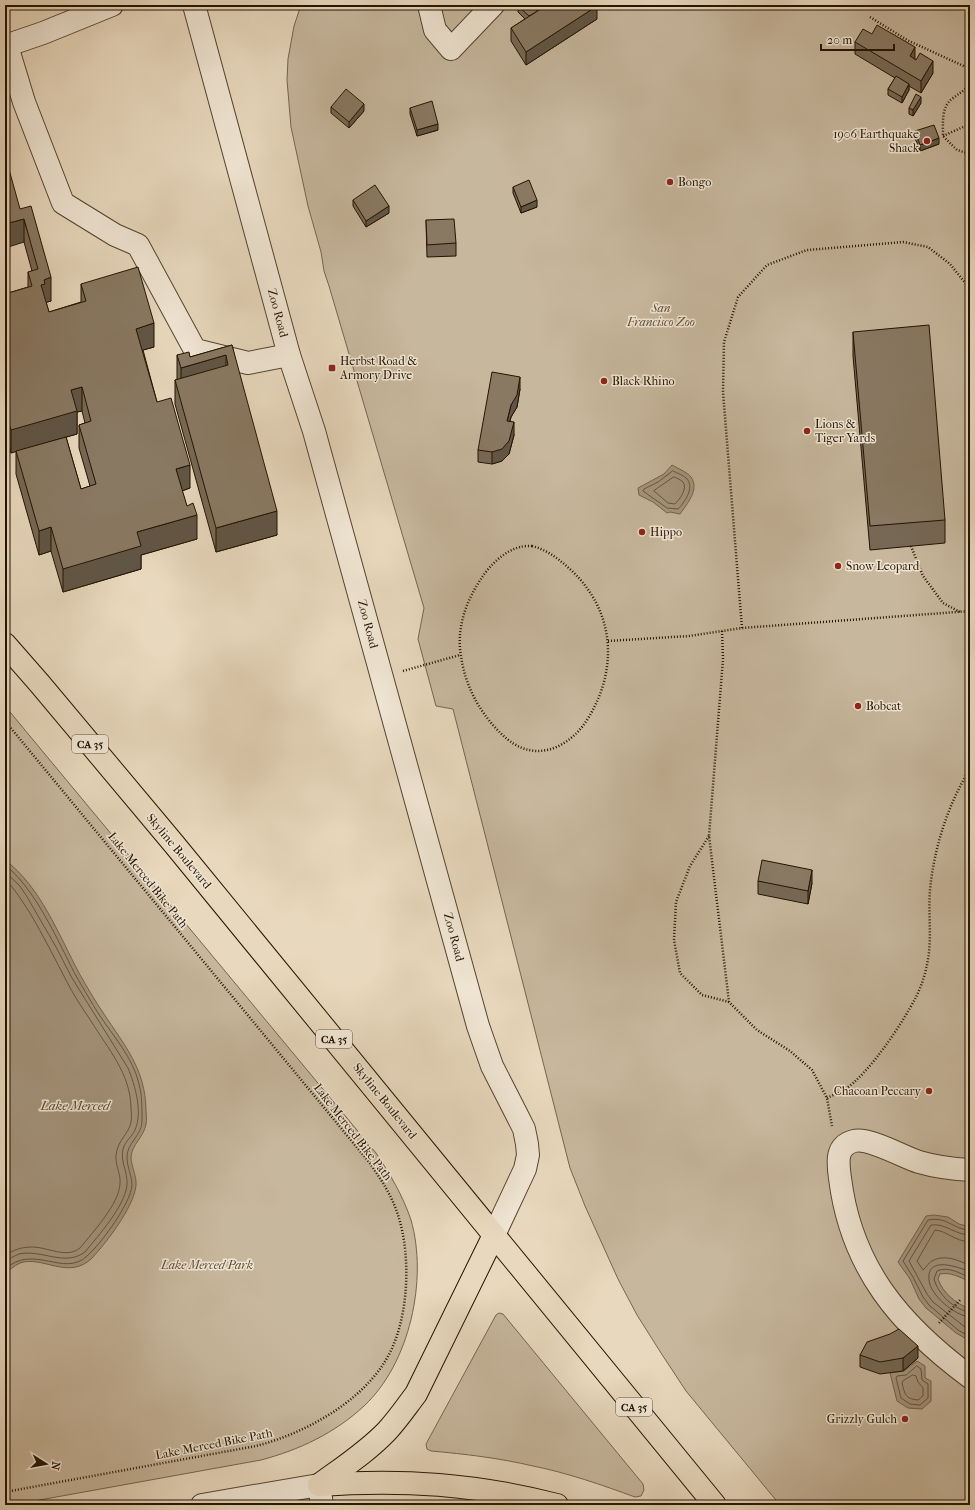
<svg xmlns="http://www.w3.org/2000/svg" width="975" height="1510" font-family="'IM FELL French Canon',serif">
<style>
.green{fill:#c7b79d;stroke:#75654f}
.water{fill:#a5957d;stroke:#71614b}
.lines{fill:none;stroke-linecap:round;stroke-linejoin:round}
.shore{stroke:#64543f;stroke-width:1}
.minor-casing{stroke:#544430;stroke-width:24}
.major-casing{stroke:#231301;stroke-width:24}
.path{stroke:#231301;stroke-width:2.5;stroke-dasharray:1 2;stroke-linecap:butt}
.minor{stroke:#f0e6d4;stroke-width:22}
.major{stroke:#e8d8bd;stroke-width:22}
.wall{fill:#766855;stroke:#231301;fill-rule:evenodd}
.shaded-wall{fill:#605545;stroke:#231301}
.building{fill:#897963;stroke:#231301}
.poi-dot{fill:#8f2418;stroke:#f0e6d4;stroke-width:1.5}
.labels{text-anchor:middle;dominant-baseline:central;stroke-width:3;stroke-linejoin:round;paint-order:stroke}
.shield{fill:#f0e6d4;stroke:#605240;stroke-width:1}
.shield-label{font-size:11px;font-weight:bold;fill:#231301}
.poi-label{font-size:12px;fill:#231301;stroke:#f0e6d4;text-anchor:start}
.park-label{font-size:12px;font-style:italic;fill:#5c4c38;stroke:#f0e6d4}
.street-label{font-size:12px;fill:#231301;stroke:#f0e6d4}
.water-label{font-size:13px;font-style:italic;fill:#574733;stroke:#f0e6d4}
</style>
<rect width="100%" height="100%" fill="#e8d8bd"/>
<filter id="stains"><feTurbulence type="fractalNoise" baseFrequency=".005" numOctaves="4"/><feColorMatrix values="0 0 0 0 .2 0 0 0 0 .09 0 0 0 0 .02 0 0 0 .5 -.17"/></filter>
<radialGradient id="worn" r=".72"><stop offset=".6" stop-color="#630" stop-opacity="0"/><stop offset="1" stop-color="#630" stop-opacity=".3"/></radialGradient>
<!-- green -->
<g class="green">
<path d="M 301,5 L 970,5 L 970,1505 L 780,1505 L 686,1391 L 661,1353 L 637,1315 L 618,1279 L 585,1206 L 570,1168 L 453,709 L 436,706 L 418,639 L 424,608 L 329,286 L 324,271 L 321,252 L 308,206 L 291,127 L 287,80 L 288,59 L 294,26 Z"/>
<path d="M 5,706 L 376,1153 C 390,1174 403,1196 411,1220 C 428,1279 410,1363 364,1406 C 335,1433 299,1450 261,1460 L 12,1505 L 5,1505 Z"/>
<path d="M 499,1313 L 503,1314 L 643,1484 L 644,1490 L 641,1496 L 635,1497 C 602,1485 568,1473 533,1466 C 499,1458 465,1454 431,1451 L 427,1449 L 426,1444 L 496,1315 Z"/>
</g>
<!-- water -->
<g class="water">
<path d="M 672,465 C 677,468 687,472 691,477 C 700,489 687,504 680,514 L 670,512 L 667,513 L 653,502 L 639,495 L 638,488 L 664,474 Z"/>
<path d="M 5,860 C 40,886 59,935 79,973 C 87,987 95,1001 104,1014 C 125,1046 145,1069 146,1109 C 146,1114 147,1120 146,1124 C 144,1137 132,1144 131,1157 C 131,1166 137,1176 136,1186 C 133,1208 107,1242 92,1258 C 69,1281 42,1255 20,1263 C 14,1266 9,1270 5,1274 Z"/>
<path d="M 934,1215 L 948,1217 L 959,1224 L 970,1227 L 970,1282 C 960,1277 951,1272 940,1274 L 938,1279 C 943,1293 955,1303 970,1309 L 970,1341 L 956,1333 L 926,1308 L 919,1299 L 910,1279 L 898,1262 L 926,1216 Z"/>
<path d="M 917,1361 L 925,1366 L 925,1378 L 931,1381 L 931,1401 L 922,1409 L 908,1408 L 897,1401 L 890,1373 L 904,1371 Z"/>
</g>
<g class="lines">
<!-- shore -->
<g class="shore">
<path d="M 673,471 C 677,473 685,476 687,479 C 695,488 684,503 678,509 L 667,508 L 643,491 L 644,489 L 658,482 Z"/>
<path d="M 674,477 C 677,478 681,480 683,482 C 688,489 679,500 675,504 L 668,503 L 654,491 Z"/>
<path d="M 5,865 C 35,888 58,941 75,974 C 83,988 91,1002 100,1016 C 114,1037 133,1058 139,1084 C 142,1095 142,1107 142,1120 C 143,1135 126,1143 127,1158 C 127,1167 132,1176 132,1185 C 131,1203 101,1244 87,1256 C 64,1278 34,1243 5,1269"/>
<path d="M 5,872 L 19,885 L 26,895 L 56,947 L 72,978 L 128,1068 C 135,1085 143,1112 135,1130 C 132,1137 125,1141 123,1149 C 120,1161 128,1172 127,1185 C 125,1206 98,1236 85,1252 C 65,1267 41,1249 19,1254 C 14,1256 9,1259 5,1262"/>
<path d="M 5,879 C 15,889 22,901 30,913 C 43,935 54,957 66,980 C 73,994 82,1008 91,1021 C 108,1049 130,1073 131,1107 C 131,1112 132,1118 131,1122 C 129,1134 118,1139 116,1155 C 115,1165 121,1174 120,1184 C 119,1204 93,1232 80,1248 C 66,1259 48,1247 32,1247 C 21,1247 14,1250 5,1255"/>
<path d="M 970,1230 C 953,1230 948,1216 928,1220 L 903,1261 L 913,1277 L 923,1297 L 929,1305 L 958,1330 L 970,1337"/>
<path d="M 970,1235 C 955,1235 946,1223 931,1225 L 909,1261 L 927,1294 L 933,1302 L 970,1331"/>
<path d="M 970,1242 C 954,1241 947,1231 935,1230 L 917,1261 L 923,1270 C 926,1268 928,1263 932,1261 C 944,1254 959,1260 970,1266"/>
<path d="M 970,1272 C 959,1267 926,1255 929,1280 C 930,1295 955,1316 970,1317"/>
<path d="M 970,1278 C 960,1273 948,1266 937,1271 L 934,1279 C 938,1294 954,1310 970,1312"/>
<path d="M 917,1366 L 921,1369 L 922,1380 L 928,1384 L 928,1398 L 920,1405 L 910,1404 L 901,1398 L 896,1378 L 897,1376 L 906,1375 Z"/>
<path d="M 913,1375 L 916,1376 L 918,1382 L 923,1388 L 923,1396 L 918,1400 C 905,1399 905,1394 902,1383 L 903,1381 Z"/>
</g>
<!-- minor casing -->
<g class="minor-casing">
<g id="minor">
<path d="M 194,5 L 289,355 L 314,431 L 478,1026 L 492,1066 L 518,1117 L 524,1129 L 527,1144 L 528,1155 L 525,1169 L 494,1235"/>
<path d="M 429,5 L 435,30 L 451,49 L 493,5"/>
<path d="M 5,46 L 43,33 L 112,5"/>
<path d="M 7,46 L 24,102 L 63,203 L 115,235 L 138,245 L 195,350 L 248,363 L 289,355"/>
<path d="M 970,1170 C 953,1169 936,1167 919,1162 C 903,1157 869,1137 854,1141 C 835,1146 838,1163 840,1178 C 851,1268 900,1325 970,1377"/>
<path d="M 202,1505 L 319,1485 L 322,1505"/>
</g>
</g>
<!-- major casing -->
<g class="major-casing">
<g id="major">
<path d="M 5,644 L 40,684 L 174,844 L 715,1505"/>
<path d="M 319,1485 C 342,1468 367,1452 387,1431 C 398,1419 406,1407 416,1394 L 494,1235"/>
<path d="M 319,1485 C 403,1479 475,1484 557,1505"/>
</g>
</g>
<!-- path -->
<g class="path">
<path d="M 870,17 L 907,40 L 970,69"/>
<path d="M 970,85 C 964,91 958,94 952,99 C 941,107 943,124 943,136 L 957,150 L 970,154"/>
<path d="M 943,136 L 970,124"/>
<path d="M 532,546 C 548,550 560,560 572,571 C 616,613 618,671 587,720 C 573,742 546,759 520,747 C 503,740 483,715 475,699 C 468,686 463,671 461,656 C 456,629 466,601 481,579 C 489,566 504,551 520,547 C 523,546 528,546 532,546 Z"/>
<path d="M 911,546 L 923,576 L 943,603 L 960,612"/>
<path d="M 742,628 L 723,392 L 724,342 L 738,297 L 767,265 L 807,250 L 903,242 L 928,247 L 950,264 L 967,285 L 970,322"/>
<path d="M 722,631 L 723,659 L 709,836 L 729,1002 L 757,1030 L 790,1051 L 812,1070 L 827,1098 L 832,1126"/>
<path d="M 608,641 L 689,636 L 742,628 L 970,611"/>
<path d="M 403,671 L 460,655"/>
<path d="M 5,721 L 369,1162 C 381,1179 392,1196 398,1215 C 412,1258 409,1325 384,1363 C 358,1404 303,1434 256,1446 L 5,1492"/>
<path d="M 709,836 L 690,866 L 676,902 L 674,940 L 680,973 L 702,995 L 729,1002"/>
<path d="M 827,1098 C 832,1095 839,1094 844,1090 C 869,1074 902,1024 916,997 C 922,985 926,972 928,959 C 932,936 928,913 930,890 C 934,848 948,804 970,769"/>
<path d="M 939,1323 L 961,1299"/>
</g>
<!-- minor -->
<use href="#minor" class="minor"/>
<!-- major -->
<use href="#major" class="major"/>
</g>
<!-- wall -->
<g class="wall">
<path d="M 546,5 L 546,6 L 597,19 L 526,65 L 511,41 L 511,28 L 525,19 L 518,12 L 518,6 Z"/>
<path d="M 855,42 L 915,60 L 933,73 L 921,93 L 909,86 L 909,90 L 902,103 L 888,95 L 888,89 L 895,78 L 855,54 Z"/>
<path d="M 921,103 L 913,116 L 909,114 L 909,108 Z"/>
<path d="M 331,107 L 364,111 L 349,128 L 331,113 Z"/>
<path d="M 410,108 L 438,130 L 417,136 L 410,114 Z"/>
<path d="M 915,131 L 939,144 L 920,151 L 915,138 Z"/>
<path d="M 513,187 L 537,207 L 521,213 L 513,193 Z"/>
<path d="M 353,200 L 389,213 L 366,227 L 353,206 Z"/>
<path d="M 20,209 L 51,301 L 46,302 L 49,312 L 81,302 L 81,284 L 154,347 L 143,350 L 157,402 L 190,488 L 182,491 L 197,539 L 141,555 L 141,569 L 63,592 L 51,551 L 39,555 L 16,474 L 16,451 L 11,453 L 5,433 L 5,294 L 28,287 L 28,272 L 32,271 L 24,242 ZM 82,411 L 85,423 L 79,425 L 79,448 L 90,486 L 81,489 L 66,437 L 77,434 L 77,412 Z"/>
<path d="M 426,220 L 456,243 L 456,256 L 427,257 Z"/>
<path d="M 853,332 L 945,520 L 945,543 L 870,550 L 853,356 Z"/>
<path d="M 232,345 L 277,535 L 216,552 L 175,404 L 175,380 L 177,380 L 177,355 L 190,357 Z"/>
<path d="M 520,389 L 517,407 L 511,417 L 510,421 L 514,435 L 509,454 L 502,461 L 492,464 L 478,462 L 478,450 Z"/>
<path d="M 758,881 L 812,883 L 808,904 L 758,894 Z"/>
<path d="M 860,1355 L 918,1358 L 903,1371 L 880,1374 L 860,1367 Z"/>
</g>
<!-- shaded-wall -->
<g class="shaded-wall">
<path d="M 542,5 L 546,5 L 546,8 L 530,18 Z"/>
<path d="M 597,6 L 597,19 L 526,65 L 526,52 Z"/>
<path d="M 915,47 L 915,60 L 910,56 Z"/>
<path d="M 933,61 L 933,73 L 921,93 L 921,81 Z"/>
<path d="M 909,84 L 909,90 L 902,103 L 902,97 Z"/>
<path d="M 921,97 L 921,103 L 913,116 L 913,110 Z"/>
<path d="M 364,104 L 364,111 L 349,128 L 349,122 Z"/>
<path d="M 438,124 L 438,130 L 417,136 L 417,130 Z"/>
<path d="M 939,138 L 939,144 L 920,151 L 920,145 Z"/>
<path d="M 537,200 L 537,207 L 521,213 L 521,207 Z"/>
<path d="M 389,206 L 389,213 L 366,227 L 366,221 Z"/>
<path d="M 24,219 L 24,242 L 5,248 L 5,224 Z"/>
<path d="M 51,277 L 51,301 L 45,303 L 41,285 L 44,280 Z"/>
<path d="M 154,323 L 154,347 L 136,352 L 136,329 Z"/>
<path d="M 226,355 L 226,379 L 181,392 L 181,368 Z"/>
<path d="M 520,377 L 520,389 L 517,407 L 511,417 L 507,433 L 507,421 L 511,405 Z"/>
<path d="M 82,387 L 82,411 L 77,412 L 77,434 L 11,453 L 11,430 L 71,390 Z"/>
<path d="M 514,422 L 514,435 L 509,454 L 502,461 L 492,464 L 492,452 Z"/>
<path d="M 190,465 L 190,488 L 176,493 L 176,469 Z"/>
<path d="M 277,511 L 277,535 L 216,552 L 216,528 Z"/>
<path d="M 197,515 L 197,539 L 141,555 L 141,569 L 63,592 L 63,569 L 137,532 Z"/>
<path d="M 51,527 L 51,551 L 39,555 L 39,531 Z"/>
<path d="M 812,870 L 812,883 L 808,904 L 808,891 Z"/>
<path d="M 918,1346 L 918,1358 L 903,1371 L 903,1358 Z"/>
</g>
<!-- building -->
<g class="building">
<path d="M 519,5 L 542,5 L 536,12 L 529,16 L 518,6 Z"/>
<path d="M 547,5 L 596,5 L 597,6 L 526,52 L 511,28 Z"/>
<path d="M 877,25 L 915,47 L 910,56 L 916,60 L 920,53 L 933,61 L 921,81 L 855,42 L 863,29 L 872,34 Z"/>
<path d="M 896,76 L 909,84 L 902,97 L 888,89 Z"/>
<path d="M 346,89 L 364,104 L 349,122 L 331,107 Z"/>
<path d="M 916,94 L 921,97 L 913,110 L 909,108 Z"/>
<path d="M 432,101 L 438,124 L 417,130 L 410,108 Z"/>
<path d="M 934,125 L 939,138 L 920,145 L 915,131 Z"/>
<path d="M 5,155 L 20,209 L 31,206 L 51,277 L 44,280 L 45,284 L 41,285 L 49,312 L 86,301 L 81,284 L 138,267 L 154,323 L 136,329 L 157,402 L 171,398 L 190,465 L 176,469 L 187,506 L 193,503 L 197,515 L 137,532 L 141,546 L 63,569 L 51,527 L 39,531 L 16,451 L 66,437 L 81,489 L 96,484 L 79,425 L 91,421 L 82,387 L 71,390 L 77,411 L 11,430 L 5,410 L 5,294 L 32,286 L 28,272 L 38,269 L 24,219 L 5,224 Z"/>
<path d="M 529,180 L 537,200 L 521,207 L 513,187 Z"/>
<path d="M 375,185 L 389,206 L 366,221 L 353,200 Z"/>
<path d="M 454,219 L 456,243 L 427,245 L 426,220 Z"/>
<path d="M 929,325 L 945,520 L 870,526 L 853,332 Z"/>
<path d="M 232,345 L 277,511 L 216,528 L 175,380 L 228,365 L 226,355 L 181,368 L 177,355 L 189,352 L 190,357 Z"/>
<path d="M 492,372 L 520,377 L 517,395 L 511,405 L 507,421 L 514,422 L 509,441 L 502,449 L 492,452 L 478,450 Z"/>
<path d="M 762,860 L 812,870 L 808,891 L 758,881 Z"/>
<path d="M 899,1329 L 918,1346 L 903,1358 L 880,1362 L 860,1355 L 867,1342 L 890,1334 Z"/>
</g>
<!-- markers -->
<g class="poi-dot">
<circle cx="927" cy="141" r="4"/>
<circle cx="670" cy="182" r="4"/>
<rect x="328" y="364" width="8" height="8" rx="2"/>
<circle cx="604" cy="381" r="4"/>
<circle cx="807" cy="431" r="4"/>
<circle cx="642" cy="532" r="4"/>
<circle cx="838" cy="566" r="4"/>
<circle cx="858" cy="706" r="4"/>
<circle cx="929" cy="1091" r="4"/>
<circle cx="905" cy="1419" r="4"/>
</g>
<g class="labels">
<!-- shield labels -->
<g class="shield">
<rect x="72" y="735" width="36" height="18" rx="3"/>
<rect x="316" y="1030" width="36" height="18" rx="3"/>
<rect x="616" y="1398" width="36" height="18" rx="3"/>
</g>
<g class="shield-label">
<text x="90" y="744">CA 35</text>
<text x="334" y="1039">CA 35</text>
<text x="634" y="1407">CA 35</text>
</g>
<!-- poi labels -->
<g class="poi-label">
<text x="919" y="134" text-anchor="end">1906 Earthquake<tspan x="919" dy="14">Shack</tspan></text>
<text x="678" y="182">Bongo</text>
<text x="340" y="361">Herbst Road &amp;<tspan x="340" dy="14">Armory Drive</tspan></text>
<text x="612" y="381">Black Rhino</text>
<text x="815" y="424">Lions &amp;<tspan x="815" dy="14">Tiger Yards</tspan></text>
<text x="650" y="532">Hippo</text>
<text x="846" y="566">Snow Leopard</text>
<text x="866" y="706">Bobcat</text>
<text x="921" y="1091" text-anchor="end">Chacoan Peccary</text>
<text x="897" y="1419" text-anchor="end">Grizzly Gulch</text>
</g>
<!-- park labels -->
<g class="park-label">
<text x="661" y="308">San<tspan x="661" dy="14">Francisco Zoo</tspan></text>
<text x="207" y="1265">Lake Merced Park</text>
</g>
<!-- street labels -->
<g class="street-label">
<text transform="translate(278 313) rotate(75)">Zoo Road</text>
<text transform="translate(368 624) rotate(75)">Zoo Road</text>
<text transform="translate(179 851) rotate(50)">Skyline Boulevard</text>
<text transform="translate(148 880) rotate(51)">Lake Merced Bike Path</text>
<text transform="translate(454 937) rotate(75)">Zoo Road</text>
<text transform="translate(385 1101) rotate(51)">Skyline Boulevard</text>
<text transform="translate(353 1132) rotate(52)">Lake Merced Bike Path</text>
<text transform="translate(214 1444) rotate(-11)">Lake Merced Bike Path</text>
</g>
<!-- water labels -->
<g class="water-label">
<text x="75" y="1105">Lake Merced</text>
</g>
</g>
<!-- margin -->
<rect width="975" height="1510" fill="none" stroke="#e8d8bd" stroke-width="20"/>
<rect x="6" y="6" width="963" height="1498" fill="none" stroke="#231301" stroke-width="2"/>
<rect x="10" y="10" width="955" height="1490" fill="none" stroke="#231301"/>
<!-- north arrow -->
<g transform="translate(46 1464) rotate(101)" stroke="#f0e6d4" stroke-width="3" paint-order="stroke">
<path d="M0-3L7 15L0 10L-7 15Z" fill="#231301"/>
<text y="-6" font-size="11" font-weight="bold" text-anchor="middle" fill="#231301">N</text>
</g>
<!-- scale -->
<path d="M821 44v6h73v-6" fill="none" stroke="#231301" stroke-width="2"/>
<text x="827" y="44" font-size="12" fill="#231301" stroke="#f0e6d4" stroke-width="3" paint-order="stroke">20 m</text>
<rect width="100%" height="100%" filter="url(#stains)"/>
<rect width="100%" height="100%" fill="url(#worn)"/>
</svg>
